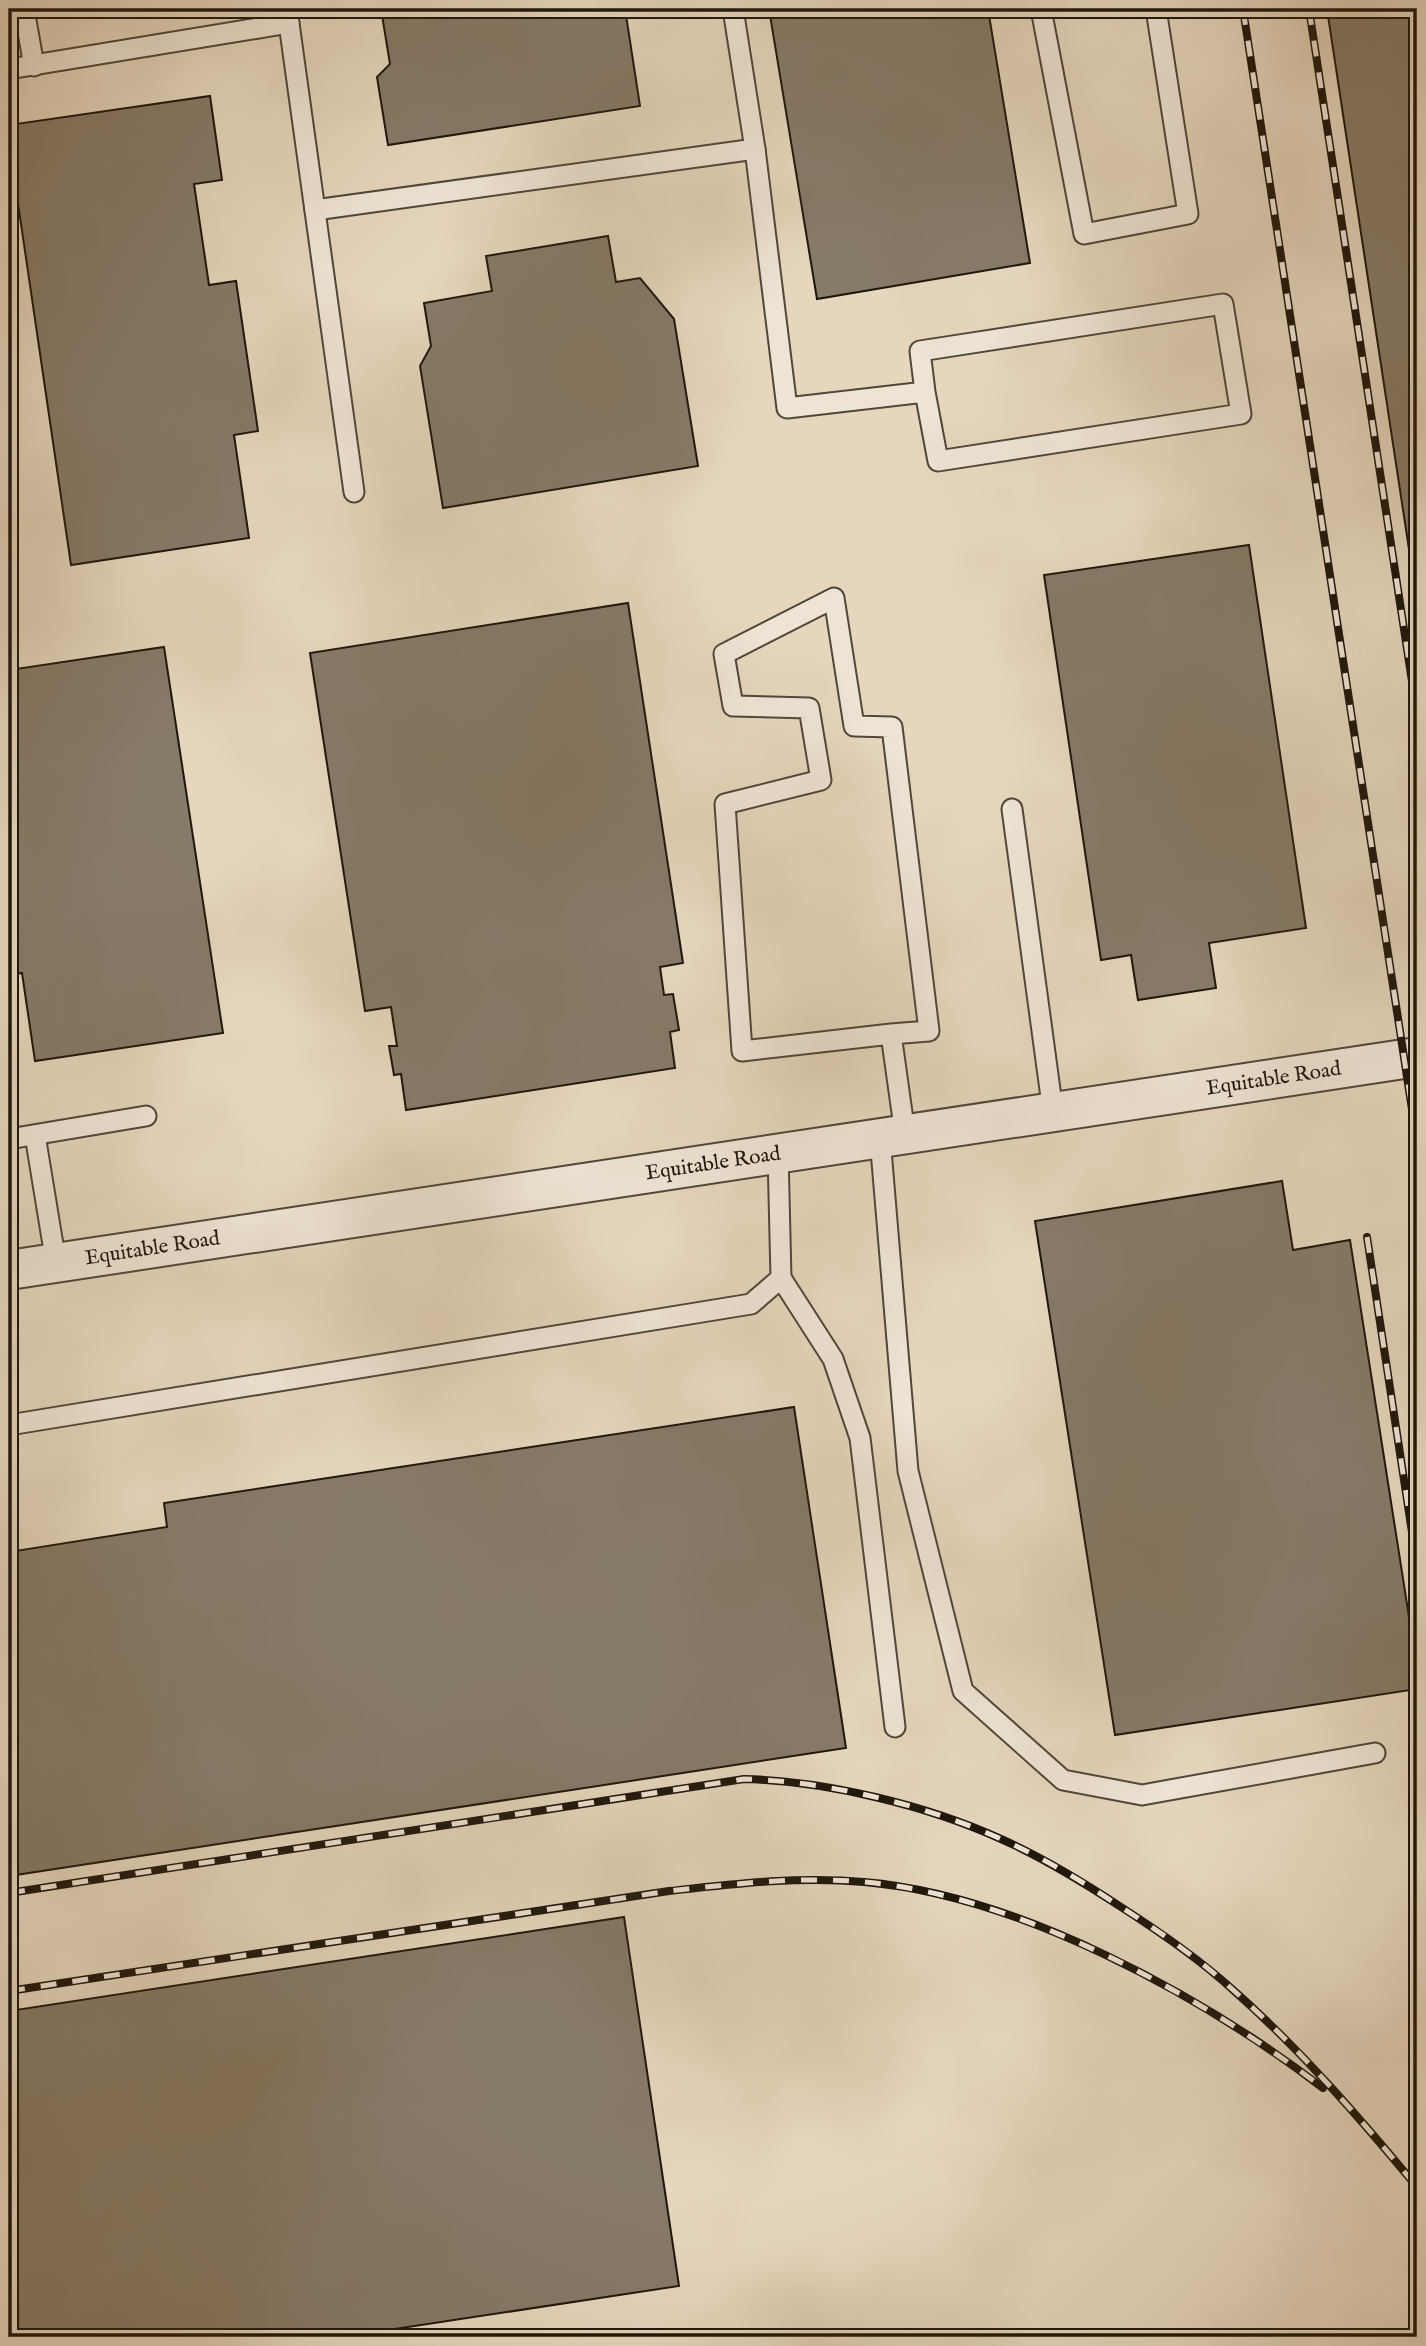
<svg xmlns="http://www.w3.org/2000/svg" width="1426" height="2346" font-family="'IM FELL English',serif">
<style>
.building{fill:#867a68;stroke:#1f170c;stroke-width:2}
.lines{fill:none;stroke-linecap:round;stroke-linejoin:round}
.lane-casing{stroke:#504738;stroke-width:23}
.street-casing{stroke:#504738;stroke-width:42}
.lane{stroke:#eee4d4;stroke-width:19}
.street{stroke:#eee4d4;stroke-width:38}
.rail-casing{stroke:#1f170c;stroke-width:8}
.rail{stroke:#eee4d4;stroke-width:5;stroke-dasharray:16;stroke-linecap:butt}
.labels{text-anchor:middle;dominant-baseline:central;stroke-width:5;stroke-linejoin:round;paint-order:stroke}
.street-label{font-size:21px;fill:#1f170c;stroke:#eee4d4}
</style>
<rect width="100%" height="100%" fill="#e5d6bd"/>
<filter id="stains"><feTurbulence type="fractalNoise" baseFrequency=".00286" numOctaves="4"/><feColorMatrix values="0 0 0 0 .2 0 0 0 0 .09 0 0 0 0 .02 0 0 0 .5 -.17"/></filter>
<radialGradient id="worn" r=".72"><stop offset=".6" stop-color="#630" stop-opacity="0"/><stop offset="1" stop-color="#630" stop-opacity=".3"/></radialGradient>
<!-- building -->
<g class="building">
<path d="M 381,9 L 616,9 L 626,15 L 640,106 L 388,145 L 377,77 L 390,64 Z"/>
<path d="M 769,9 L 988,9 L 1030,263 L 817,299 Z"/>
<path d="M 1327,9 L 1417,9 L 1417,602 Z"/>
<path d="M 210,96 L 222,180 L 194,184 L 209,285 L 236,281 L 258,431 L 234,435 L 249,538 L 71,565 L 9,142 L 9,125 Z"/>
<path d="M 608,236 L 616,282 L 640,278 L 674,319 L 698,466 L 443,508 L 420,366 L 431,346 L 424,303 L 492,291 L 486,256 Z"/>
<path d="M 1249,545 L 1306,928 L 1209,943 L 1216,988 L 1138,1000 L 1131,955 L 1101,960 L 1044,575 Z"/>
<path d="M 628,603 L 683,963 L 660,967 L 664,995 L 673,994 L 679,1030 L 670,1032 L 675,1068 L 406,1110 L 401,1074 L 394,1075 L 389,1046 L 397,1046 L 391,1007 L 365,1011 L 310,653 Z"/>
<path d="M 164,647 L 223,1033 L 35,1061 L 22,973 L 9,975 L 9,670 Z"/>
<path d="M 1282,1181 L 1293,1250 L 1350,1240 L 1417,1668 L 1417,1689 L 1115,1735 L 1035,1221 Z"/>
<path d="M 794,1407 L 846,1748 L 9,1876 L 9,1552 L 167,1527 L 164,1503 Z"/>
<path d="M 624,1917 L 679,2286 L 342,2337 L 9,2337 L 9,2011 Z"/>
</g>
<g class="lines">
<!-- lane casing -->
<g class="lane-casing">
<g id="lane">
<path d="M 24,9 L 34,66"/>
<path d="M 287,9 L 354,492"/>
<path d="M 1041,9 L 1084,234 L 1188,214 L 1156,9"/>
<path d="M 9,69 L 289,23"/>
<path d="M 755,149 L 787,408 L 925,392 L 920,351 L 1223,304 L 1241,414 L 938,461 L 925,392"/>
<path d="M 315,210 L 755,149 L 733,9"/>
<path d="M 1012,809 L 1053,1112"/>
<path d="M 891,1034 L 742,1051 L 725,804 L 821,780 L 809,708 L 733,706 L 724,654 L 834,598 L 854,726 L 892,727 L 929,1031 L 891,1034 L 905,1134"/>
<path d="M 35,1135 L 56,1263"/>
<path d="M 880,1138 L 908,1471 L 963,1691 L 1063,1780 L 1142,1795 L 1375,1753"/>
<path d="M 9,1139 L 146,1116"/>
<path d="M 781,1278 L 833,1359 L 860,1438 L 895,1727"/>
<path d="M 9,1425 L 751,1304 L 781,1278 L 778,1153"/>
</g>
</g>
<!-- street casing -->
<g class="street-casing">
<g id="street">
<path id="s1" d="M 9,1270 L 1417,1057"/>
</g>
</g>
<!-- lane -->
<use href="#lane" class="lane"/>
<!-- street -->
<use href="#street" class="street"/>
<!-- rail casing -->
<g class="rail-casing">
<g id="rail">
<path d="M 1243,9 L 1417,1142"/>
<path d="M 1309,9 L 1417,714"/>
<path d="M 1367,1237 L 1417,1565"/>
<path d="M 9,1893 L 744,1779 C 826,1781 926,1805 1001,1839 C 1044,1858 1083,1882 1121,1907 C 1160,1932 1198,1958 1232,1989 C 1300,2049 1359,2117 1417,2187"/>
<path d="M 9,1991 L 669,1891 C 733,1884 799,1876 864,1882 C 1018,1895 1201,1995 1323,2088"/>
</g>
</g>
<!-- rail -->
<use href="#rail" class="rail"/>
</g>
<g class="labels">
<!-- street labels -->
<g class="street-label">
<text stroke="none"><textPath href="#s1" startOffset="1279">Equitable Road</textPath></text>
<text stroke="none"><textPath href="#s1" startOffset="712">Equitable Road</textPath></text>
<text stroke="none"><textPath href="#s1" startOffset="145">Equitable Road</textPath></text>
</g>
</g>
<!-- margin -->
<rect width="1426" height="2346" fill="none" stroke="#e5d6bd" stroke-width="35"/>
<rect x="10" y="10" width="1405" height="2325" fill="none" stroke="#1f170c" stroke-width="3.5"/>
<rect x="18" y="18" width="1391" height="2311" fill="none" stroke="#1f170c" stroke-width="2"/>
<rect width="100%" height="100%" filter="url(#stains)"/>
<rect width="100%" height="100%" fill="url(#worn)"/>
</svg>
